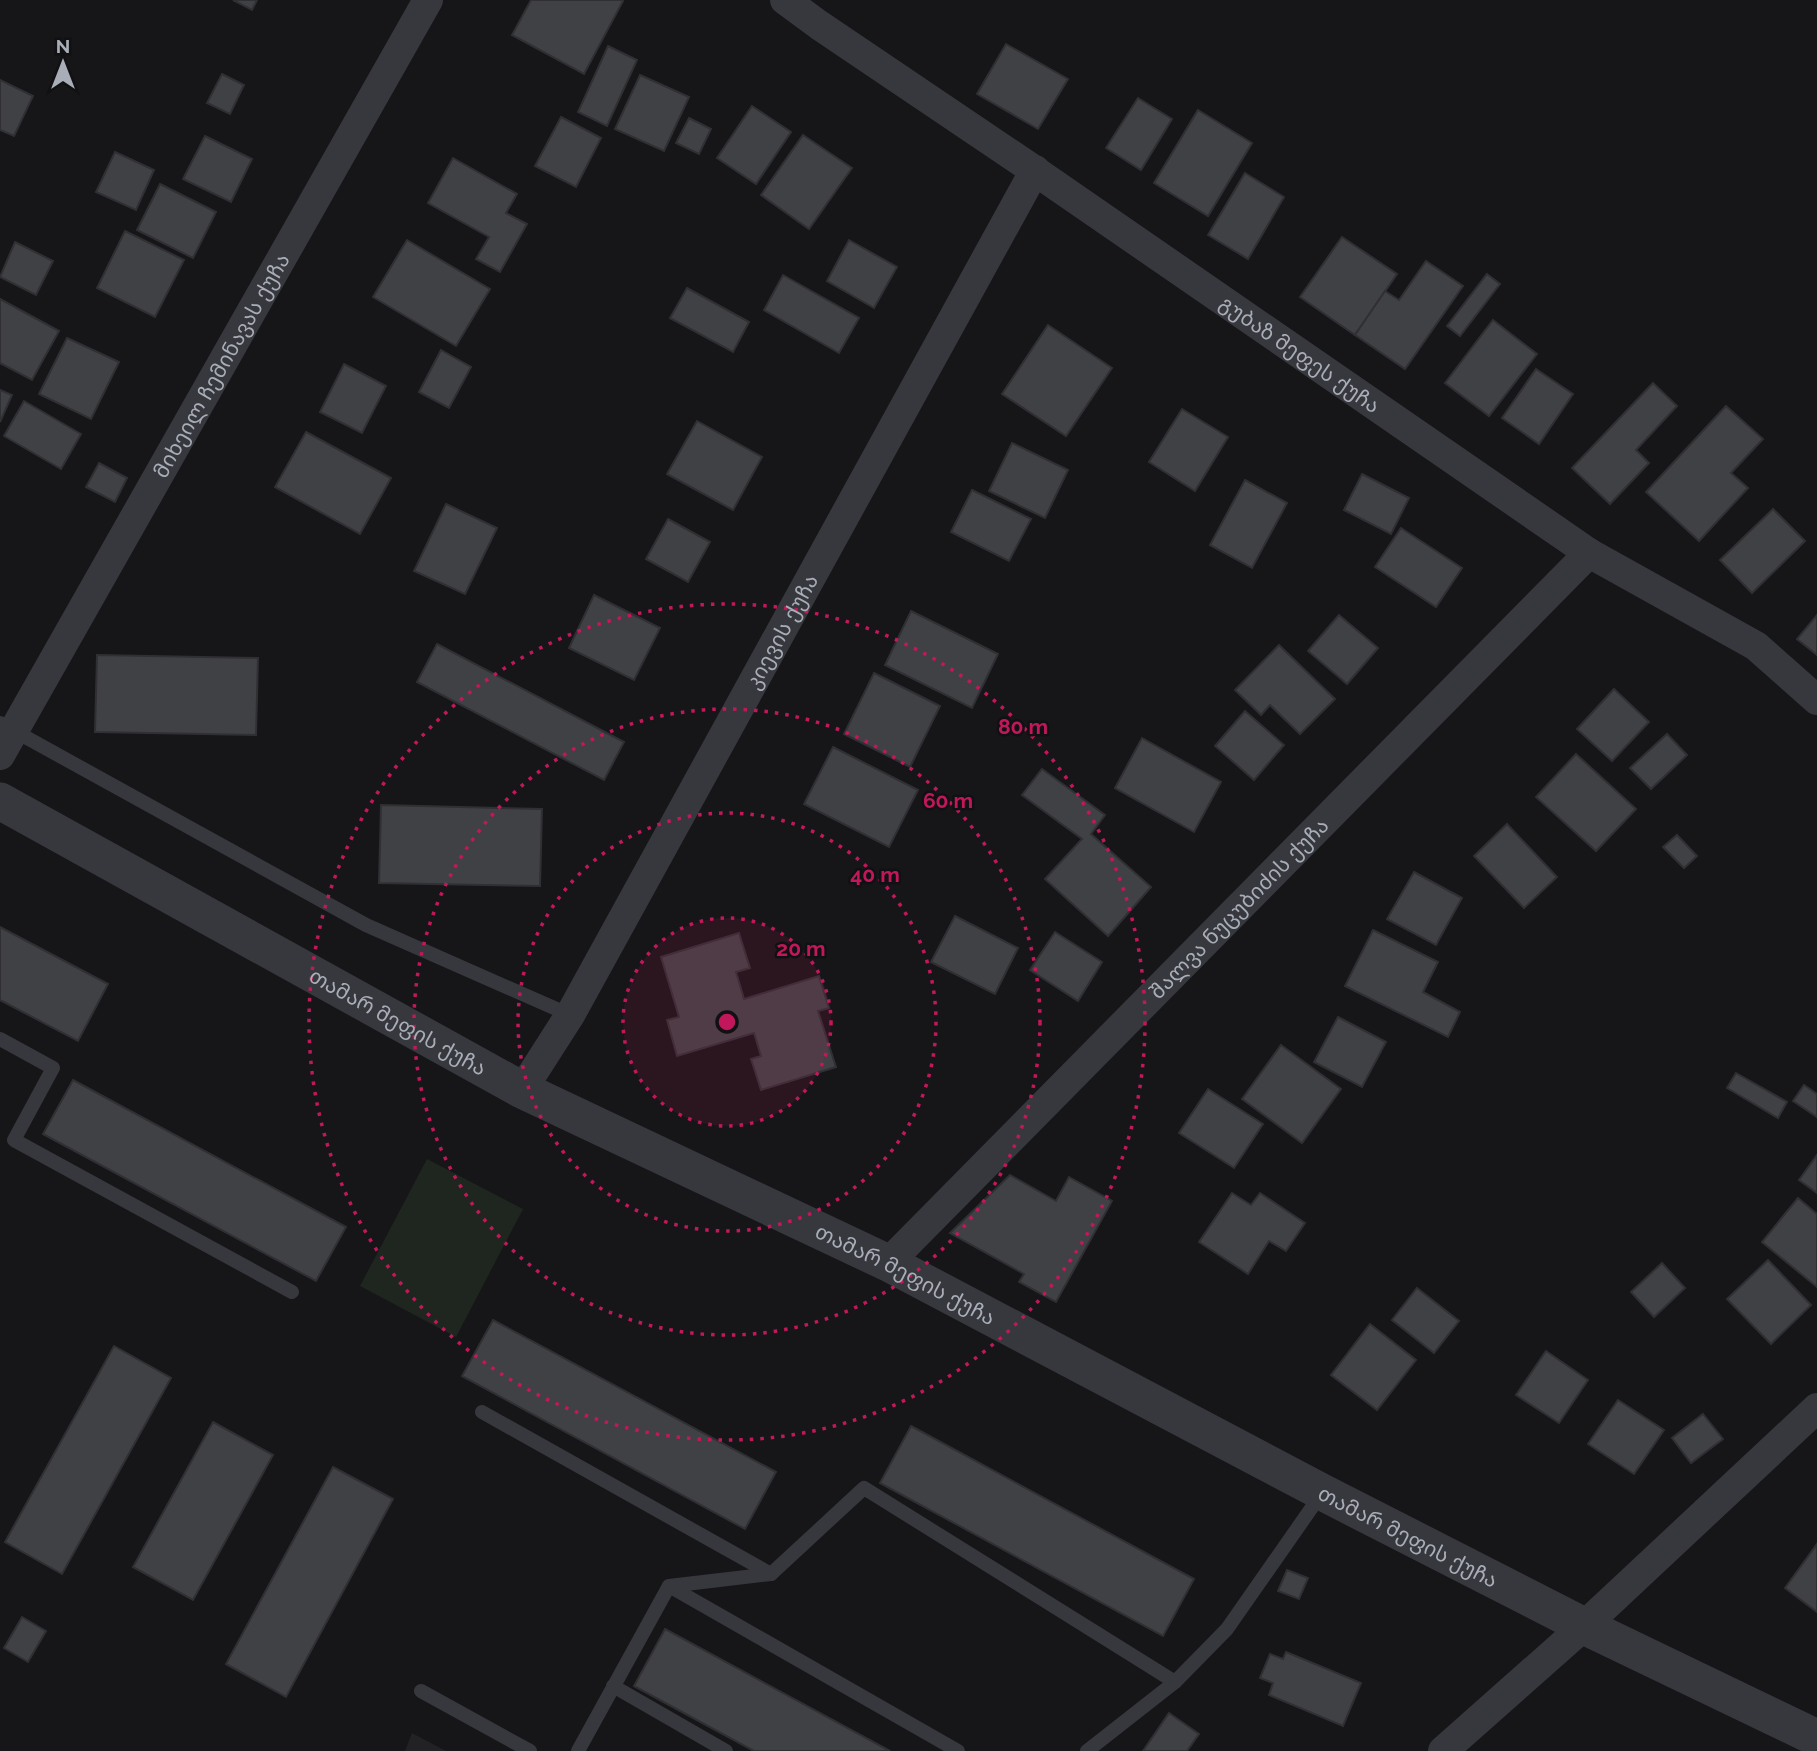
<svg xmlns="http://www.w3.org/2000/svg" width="1817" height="1751" font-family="Raleway,'Noto Sans Georgian',sans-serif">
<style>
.built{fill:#222225}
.green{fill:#1e261f}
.building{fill:#404145;stroke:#303034;stroke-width:2}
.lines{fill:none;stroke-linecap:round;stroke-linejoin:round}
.service{stroke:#37383d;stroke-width:14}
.minor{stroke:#37383d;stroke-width:30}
.tertiary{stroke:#37383d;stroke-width:37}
.ring{fill:none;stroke:#c2185b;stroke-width:3.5;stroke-dasharray:3.5 7}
.labels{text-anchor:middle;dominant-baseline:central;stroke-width:5;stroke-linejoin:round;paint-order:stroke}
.street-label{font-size:21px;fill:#a8adb8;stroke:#111113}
.centre{fill:#c2185b;stroke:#111113;stroke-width:3.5}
.ring-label{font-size:21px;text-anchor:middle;font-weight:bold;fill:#c2185b;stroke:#111113;stroke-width:5;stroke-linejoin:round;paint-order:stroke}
</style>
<rect width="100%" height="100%" fill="#161618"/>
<!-- built -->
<path class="built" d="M 412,1733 L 446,1751 L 405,1751 Z"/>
<!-- green -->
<path class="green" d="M 427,1159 L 523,1209 L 456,1337 L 360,1286 Z"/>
<!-- building -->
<g class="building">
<path d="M 233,0 L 257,0 L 252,10 Z"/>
<path d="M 531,0 L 621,0 L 623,1 L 584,74 L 512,35 Z"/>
<path d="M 1006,44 L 1068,79 L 1038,129 L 977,94 Z"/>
<path d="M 608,46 L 637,60 L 607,126 L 578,112 Z"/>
<path d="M 222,74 L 244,85 L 230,114 L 207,103 Z"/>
<path d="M 640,75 L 689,97 L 664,151 L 615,129 Z"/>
<path d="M 0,80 L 33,96 L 14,136 L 0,130 Z"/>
<path d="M 1138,98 L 1172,119 L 1141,170 L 1106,148 Z"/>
<path d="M 752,106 L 791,132 L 756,184 L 717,158 Z"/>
<path d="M 1198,110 L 1252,143 L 1208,216 L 1154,183 Z"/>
<path d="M 561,117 L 601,138 L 576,187 L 535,166 Z"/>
<path d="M 689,118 L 711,129 L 699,154 L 676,143 Z"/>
<path d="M 803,135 L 852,168 L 809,229 L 761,195 Z"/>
<path d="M 205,136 L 252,159 L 231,202 L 183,179 Z"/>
<path d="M 115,152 L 154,170 L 136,210 L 96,192 Z"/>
<path d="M 453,158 L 517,194 L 506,213 L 527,224 L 500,272 L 476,259 L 489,237 L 428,203 Z"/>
<path d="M 1245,173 L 1284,197 L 1248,259 L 1208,235 Z"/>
<path d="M 160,184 L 216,212 L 193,258 L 137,230 Z"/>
<path d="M 125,231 L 184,260 L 155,317 L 97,288 Z"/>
<path d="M 1342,237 L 1397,274 L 1355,335 L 1300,297 Z"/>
<path d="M 407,240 L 490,289 L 456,346 L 373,297 Z"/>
<path d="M 849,240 L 897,267 L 874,308 L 827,281 Z"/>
<path d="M 15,242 L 53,261 L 36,295 L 0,277 Z"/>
<path d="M 1426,261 L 1463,286 L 1405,369 L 1355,335 L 1385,291 L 1399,300 Z"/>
<path d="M 1487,274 L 1500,284 L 1460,336 L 1447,326 Z"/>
<path d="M 783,275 L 859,318 L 839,353 L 764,310 Z"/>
<path d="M 687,288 L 749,322 L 733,352 L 670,318 Z"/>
<path d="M 0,299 L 59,331 L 32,380 L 0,363 Z"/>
<path d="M 1493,320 L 1537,354 L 1489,416 L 1445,383 Z"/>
<path d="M 1048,325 L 1112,368 L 1066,436 L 1002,394 Z"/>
<path d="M 67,338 L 119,362 L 91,419 L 39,394 Z"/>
<path d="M 441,350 L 471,367 L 449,408 L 419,392 Z"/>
<path d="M 344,364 L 386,386 L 362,433 L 320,412 Z"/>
<path d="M 1536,369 L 1573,394 L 1539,444 L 1502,418 Z"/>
<path d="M 1653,383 L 1677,406 L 1636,450 L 1649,463 L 1610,504 L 1572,468 Z"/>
<path d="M 0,390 L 12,395 L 0,422 Z"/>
<path d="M 24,401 L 81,434 L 61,469 L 4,436 Z"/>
<path d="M 1726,406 L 1763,439 L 1731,473 L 1748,488 L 1699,541 L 1646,492 Z"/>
<path d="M 1182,409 L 1228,437 L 1195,491 L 1149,462 Z"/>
<path d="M 697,421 L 762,457 L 733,510 L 667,474 Z"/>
<path d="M 306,432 L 391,478 L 360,534 L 275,487 Z"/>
<path d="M 1012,443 L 1068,470 L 1045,518 L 989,491 Z"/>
<path d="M 99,463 L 127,478 L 115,502 L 86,487 Z"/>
<path d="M 1362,474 L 1409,498 L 1391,534 L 1344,510 Z"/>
<path d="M 1245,480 L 1287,503 L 1252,568 L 1210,545 Z"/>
<path d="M 972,490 L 1031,519 L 1009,561 L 951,532 Z"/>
<path d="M 446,504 L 497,528 L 465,594 L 414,571 Z"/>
<path d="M 1773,509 L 1805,541 L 1752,593 L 1720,560 Z"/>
<path d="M 668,519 L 710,542 L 688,582 L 646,559 Z"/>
<path d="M 1401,528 L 1462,568 L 1436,607 L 1375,567 Z"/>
<path d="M 594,595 L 660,628 L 634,680 L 569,648 Z"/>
<path d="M 911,611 L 998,654 L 972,708 L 885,665 Z"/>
<path d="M 1339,615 L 1378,648 L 1347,684 L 1308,651 Z"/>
<path d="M 1817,615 L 1817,655 L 1797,639 Z"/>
<path d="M 437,644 L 624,742 L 604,780 L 417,682 Z"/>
<path d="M 1279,645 L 1335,699 L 1300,734 L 1270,705 L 1261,715 L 1235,690 Z"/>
<path d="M 97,655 L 258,658 L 256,735 L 95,732 Z"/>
<path d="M 874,673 L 940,706 L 910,767 L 844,734 Z"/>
<path d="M 1614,689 L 1649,722 L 1612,761 L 1577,729 Z"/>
<path d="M 1245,711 L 1284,745 L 1254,780 L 1215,746 Z"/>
<path d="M 1667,734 L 1687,755 L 1651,789 L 1630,768 Z"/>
<path d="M 1142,738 L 1221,782 L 1194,832 L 1115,788 Z"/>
<path d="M 833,747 L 918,790 L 889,847 L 804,804 Z"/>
<path d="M 1576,754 L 1636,809 L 1596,851 L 1536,797 Z"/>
<path d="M 1042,769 L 1105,815 L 1091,834 L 1151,887 L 1108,936 L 1045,879 L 1082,839 L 1022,795 Z"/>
<path d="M 381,805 L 542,809 L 540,886 L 379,883 Z"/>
<path d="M 1507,824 L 1557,877 L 1524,908 L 1474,856 Z"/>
<path d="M 1677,835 L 1697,856 L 1684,868 L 1663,847 Z"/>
<path d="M 1414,872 L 1462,898 L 1436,945 L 1387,919 Z"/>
<path d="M 955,916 L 1018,948 L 995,994 L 931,962 Z"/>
<path d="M 0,927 L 108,984 L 78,1041 L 0,1000 Z"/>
<path d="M 1373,930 L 1438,962 L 1423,992 L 1460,1012 L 1448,1037 L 1345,986 Z"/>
<path d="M 1055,932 L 1102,962 L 1078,1001 L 1030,970 Z"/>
<path d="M 739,933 L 750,968 L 736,972 L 744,999 L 819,976 L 829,1008 L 818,1011 L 836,1067 L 761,1090 L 751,1059 L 761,1056 L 754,1033 L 677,1056 L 667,1020 L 679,1017 L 661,957 Z"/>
<path d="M 1338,1017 L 1386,1042 L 1362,1087 L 1314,1062 Z"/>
<path d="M 1281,1045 L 1341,1089 L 1302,1143 L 1242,1099 Z"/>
<path d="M 1736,1073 L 1787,1102 L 1778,1118 L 1727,1088 Z"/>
<path d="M 73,1080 L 346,1227 L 316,1281 L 43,1134 Z"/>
<path d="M 1804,1085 L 1817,1094 L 1817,1117 L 1793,1101 Z"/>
<path d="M 1208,1089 L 1263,1124 L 1234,1168 L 1179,1133 Z"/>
<path d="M 1817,1155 L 1817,1193 L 1799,1180 Z"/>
<path d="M 1010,1175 L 1056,1201 L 1069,1177 L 1112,1201 L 1056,1302 L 1019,1282 L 1024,1274 L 950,1233 Z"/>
<path d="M 1232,1193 L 1251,1205 L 1260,1193 L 1305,1223 L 1286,1251 L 1269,1241 L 1248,1274 L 1199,1242 Z"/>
<path d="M 1798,1198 L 1817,1214 L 1817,1287 L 1762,1242 Z"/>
<path d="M 1768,1260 L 1811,1305 L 1771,1344 L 1727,1299 Z"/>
<path d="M 1662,1263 L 1685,1288 L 1654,1317 L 1631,1292 Z"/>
<path d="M 1417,1288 L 1459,1321 L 1434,1353 L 1392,1320 Z"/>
<path d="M 493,1320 L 776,1472 L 745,1529 L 462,1376 Z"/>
<path d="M 1370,1324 L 1416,1360 L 1377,1410 L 1331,1375 Z"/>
<path d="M 114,1346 L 171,1378 L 62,1574 L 5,1542 Z"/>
<path d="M 1546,1351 L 1588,1380 L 1559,1423 L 1516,1395 Z"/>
<path d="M 1618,1400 L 1664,1430 L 1634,1474 L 1588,1444 Z"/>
<path d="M 1703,1414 L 1723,1439 L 1691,1463 L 1672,1438 Z"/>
<path d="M 213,1422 L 273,1455 L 193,1600 L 133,1567 Z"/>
<path d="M 911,1426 L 1194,1579 L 1163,1636 L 880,1483 Z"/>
<path d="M 333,1467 L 393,1499 L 286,1697 L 226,1664 Z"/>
<path d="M 1817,1544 L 1817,1612 L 1785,1588 Z"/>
<path d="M 1287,1570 L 1308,1578 L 1299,1599 L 1278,1591 Z"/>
<path d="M 22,1617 L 46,1631 L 28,1662 L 4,1648 Z"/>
<path d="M 665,1629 L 890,1751 L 754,1751 L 634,1686 Z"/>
<path d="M 1286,1652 L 1361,1683 L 1343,1726 L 1269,1695 L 1273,1683 L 1260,1678 L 1270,1654 L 1283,1659 Z"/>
<path d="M 1169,1713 L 1199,1734 L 1187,1751 L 1143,1751 Z"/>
</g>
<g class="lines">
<!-- service -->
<g class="service">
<path d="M 0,723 L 366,925 L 570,1015"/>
<path d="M 0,1039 L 53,1068 L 14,1140 L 292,1292"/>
<path d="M 482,1412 L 771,1574"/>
<path d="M 669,1586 L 958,1751"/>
<path d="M 613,1686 L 726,1751"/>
<path d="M 421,1691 L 530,1751"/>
<path d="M 578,1751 L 669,1586 L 771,1574 L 864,1488 L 1175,1682"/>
<path d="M 1087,1751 L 1175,1682 L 1227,1629 L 1322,1493"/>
</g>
<!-- minor -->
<g class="minor">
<path id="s1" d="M 785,0 L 819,25 L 1025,164 L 1589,553 L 1756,646 L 1817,700"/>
<path id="s2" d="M 0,755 L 428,0"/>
<path id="s3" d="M 522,1090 L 570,1015 L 1035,170"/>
<path id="s4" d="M 888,1263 L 1589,553"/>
<path d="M 1443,1751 L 1584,1626 L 1817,1408"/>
</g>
<!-- tertiary -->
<path class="tertiary" id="s5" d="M 0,801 L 522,1090 L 888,1263 L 1322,1492 L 1584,1626 L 1817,1738"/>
</g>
<!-- distance rings -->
<circle cx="727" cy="1022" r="104" fill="#c2185b" fill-opacity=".12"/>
<g class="ring">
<circle cx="727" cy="1022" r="104"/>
<circle cx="727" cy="1022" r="209"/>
<circle cx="727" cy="1022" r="313"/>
<circle cx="727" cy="1022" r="418"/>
</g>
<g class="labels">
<!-- street labels -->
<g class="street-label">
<text stroke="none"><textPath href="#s1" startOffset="625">გუბაზ მეფეს ქუჩა</textPath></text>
<text stroke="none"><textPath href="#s2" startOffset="448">მიხეილ ჩემინავას ქუჩა</textPath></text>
<text stroke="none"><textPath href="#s3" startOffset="527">კიევის ქუჩა</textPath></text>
<text stroke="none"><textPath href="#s4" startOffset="499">შალვა ნუცუბიძის ქუჩა</textPath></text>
<text stroke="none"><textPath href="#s5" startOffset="455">თამარ მეფის ქუჩა</textPath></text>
<text stroke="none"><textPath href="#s5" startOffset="1022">თამარ მეფის ქუჩა</textPath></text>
<text stroke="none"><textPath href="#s5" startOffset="1589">თამარ მეფის ქუჩა</textPath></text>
</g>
</g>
<circle cx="727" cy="1022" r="10" class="centre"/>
<g class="ring-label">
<text x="1023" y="734">80 m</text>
<text x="948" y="808">60 m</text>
<text x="875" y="882">40 m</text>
<text x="801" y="956">20 m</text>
</g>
<!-- north arrow -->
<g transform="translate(63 63)" stroke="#111113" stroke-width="5" paint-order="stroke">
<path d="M0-5L12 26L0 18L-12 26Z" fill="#a8adb8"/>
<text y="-10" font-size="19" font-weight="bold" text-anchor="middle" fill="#a8adb8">N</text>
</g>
</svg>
